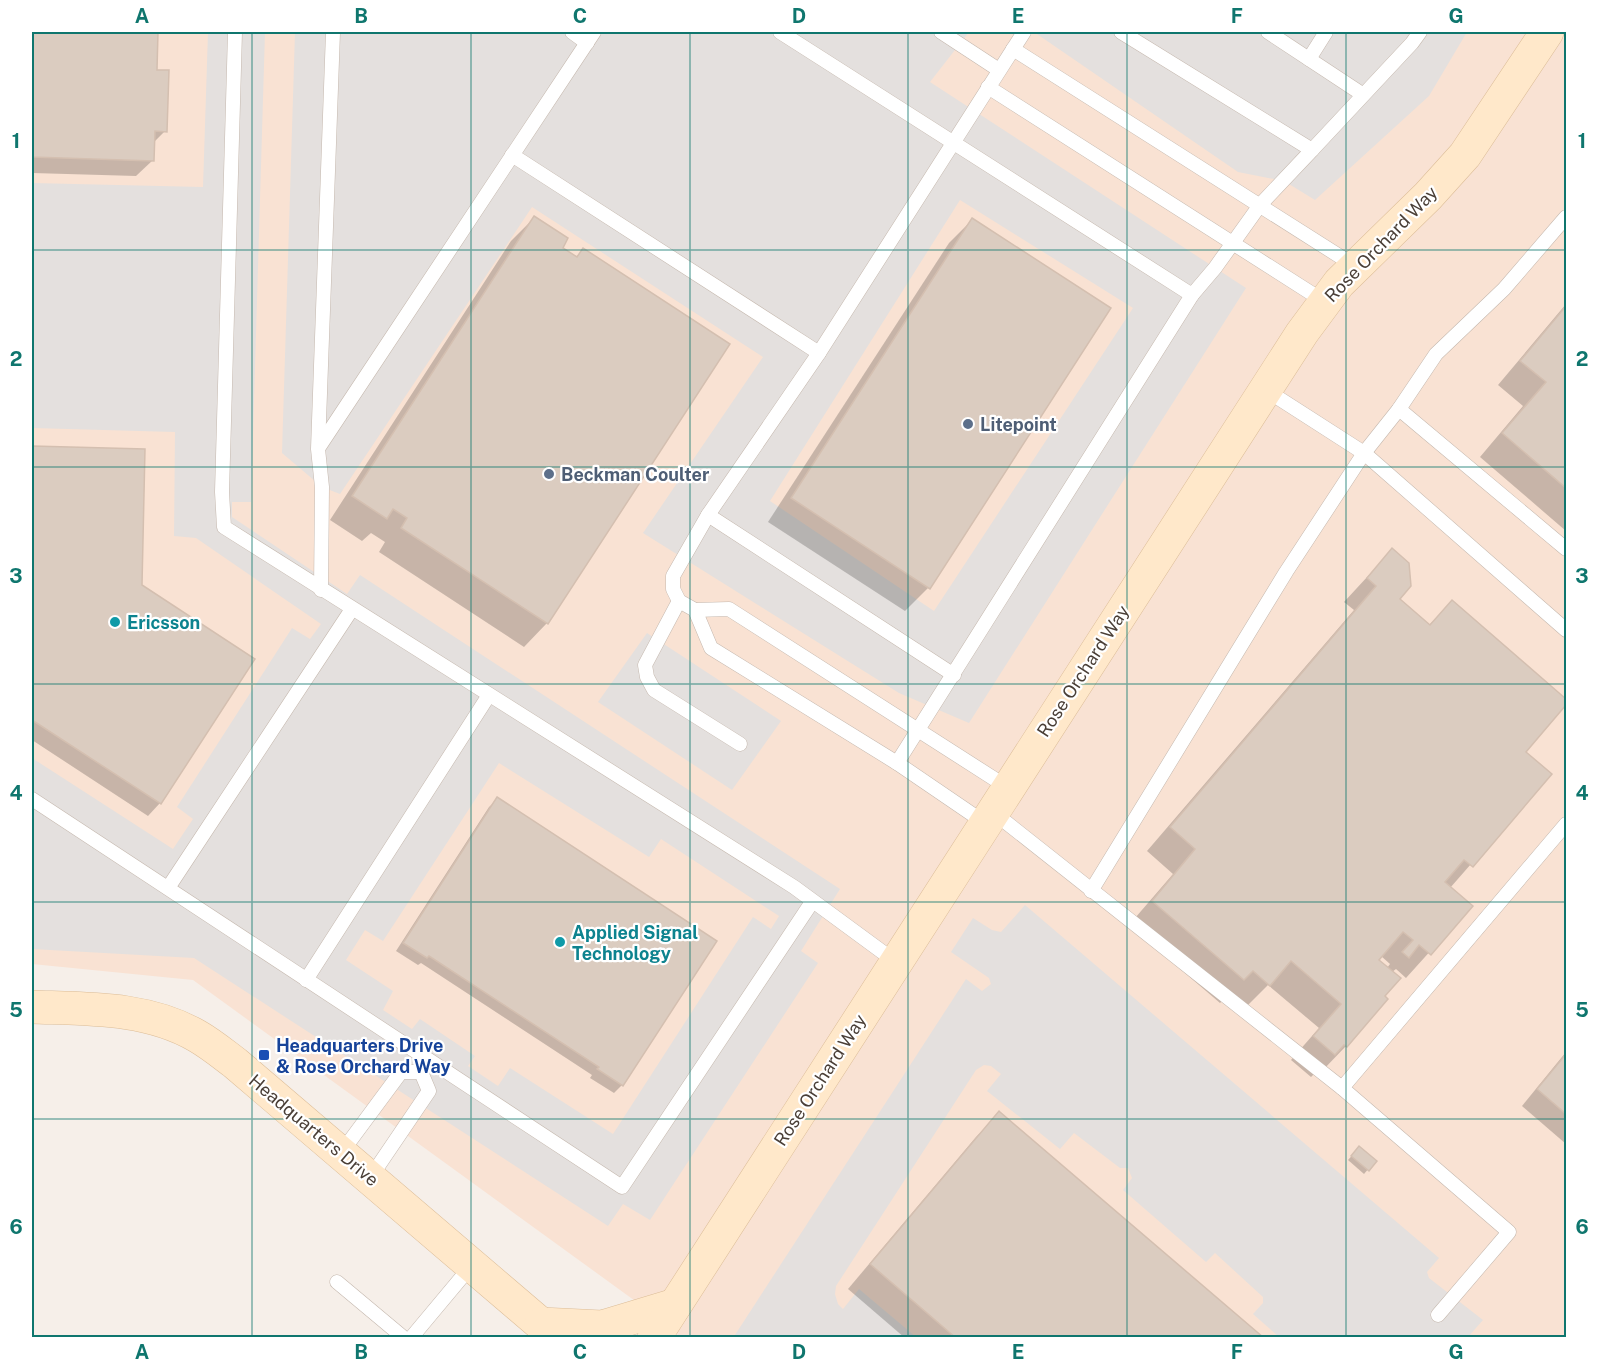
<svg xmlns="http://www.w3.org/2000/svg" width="1598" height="1369" font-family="'Public Sans',sans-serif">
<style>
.commercial{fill:#f9e2d3}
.parking{fill:#e4e0de;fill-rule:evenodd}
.shadow{fill:#0003;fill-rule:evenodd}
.building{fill:#dbccc0;stroke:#d4bfb0;stroke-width:1.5}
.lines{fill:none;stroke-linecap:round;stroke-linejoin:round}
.lane-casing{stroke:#c5b8ae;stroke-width:15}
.secondary-casing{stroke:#dcbd98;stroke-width:34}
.lane{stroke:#fff;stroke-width:14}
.secondary{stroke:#ffe8ca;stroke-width:33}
.grid{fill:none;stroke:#0f766e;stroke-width:1.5;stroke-opacity:0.55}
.service-dot{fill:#5c6f8a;stroke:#fff;stroke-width:2}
.culture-dot{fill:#0f9aa8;stroke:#fff;stroke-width:2}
.transit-dot{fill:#1a4fb4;stroke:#fff;stroke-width:2}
.labels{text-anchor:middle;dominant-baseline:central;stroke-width:4.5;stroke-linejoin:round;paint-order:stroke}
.street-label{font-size:18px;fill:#4a3f37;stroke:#fff}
.service-label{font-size:18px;font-weight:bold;fill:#4e5e75;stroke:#fff;text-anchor:start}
.culture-label{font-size:18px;font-weight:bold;fill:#0d838f;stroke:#fff;text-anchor:start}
.transit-label{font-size:18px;font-weight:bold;fill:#164399;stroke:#fff;text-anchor:start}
.neatline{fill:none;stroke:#0f766e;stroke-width:2}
.grid-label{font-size:20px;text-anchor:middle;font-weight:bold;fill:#0f766e}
</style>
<rect width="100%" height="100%" fill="#f6efe9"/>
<!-- commercial -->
<path class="commercial" d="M 32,32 L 1566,32 L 1566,1337 L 680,1337 L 660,1319 L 193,980 L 32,964 Z"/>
<!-- parking -->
<g class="parking">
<path d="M 208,32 L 265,32 L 251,502 L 232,502 L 232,517 L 347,594 L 360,575 L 840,889 L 801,951 L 818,963 L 650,1220 L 623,1204 L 608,1226 L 194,958 L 32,949 L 32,758 L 173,849 L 193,819 L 177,807 L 292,628 L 310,639 L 321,624 L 196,538 L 174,536 L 175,432 L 32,428 L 32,183 L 203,187 ZM 499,763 L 649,857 L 661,839 L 779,916 L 771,929 L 753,917 L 613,1134 L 510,1068 L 498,1086 L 468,1066 L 475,1056 L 420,1019 L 412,1029 L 383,1010 L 393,991 L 346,960 L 365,930 L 383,941 Z"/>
<path d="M 295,32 L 969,32 L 930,82 L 1246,288 L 969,723 L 899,693 L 643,533 L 763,357 L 532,207 L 340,494 L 322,487 L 282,453 ZM 960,200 L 1133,308 L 934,611 L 770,501 Z"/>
<path d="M 1034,32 L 1467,32 L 1429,96 L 1315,200 L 1284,181 L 1238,172 Z"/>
<path d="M 647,633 L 781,721 L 732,790 L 598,702 Z"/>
<path d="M 1025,905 L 1439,1258 L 1427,1272 L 1429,1278 L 1483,1320 L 1468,1337 L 1279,1337 L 1253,1314 L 1263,1303 L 1263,1297 L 1215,1253 L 1206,1262 L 1123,1190 L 1132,1178 L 1128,1168 L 1120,1168 L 1074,1133 L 1060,1149 L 987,1091 L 1001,1074 L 991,1066 L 984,1065 L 976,1070 L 836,1286 L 835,1294 L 838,1304 L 843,1309 L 859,1289 L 916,1337 L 733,1338 L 966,979 L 982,991 L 991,984 L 989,978 L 951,952 L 973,918 L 992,930 L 1001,932 Z"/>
</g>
<!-- shadow -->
<g class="shadow">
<path d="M 32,32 L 157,32 L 155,72 L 165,131 L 153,143 L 153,160 L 136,176 L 32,173 Z"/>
<path d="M 534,218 L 561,248 L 575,258 L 583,250 L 547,623 L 524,647 L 379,552 L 385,542 L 371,533 L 362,541 L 330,520 L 511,241 Z"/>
<path d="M 973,219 L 1109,309 L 928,588 L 905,611 L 768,522 L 949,243 Z"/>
<path d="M 1566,304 L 1566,531 L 1480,457 L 1523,406 L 1498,385 Z"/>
<path d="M 32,448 L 144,451 L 140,586 L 160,803 L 148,816 L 32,740 Z"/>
<path d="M 1392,550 L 1397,600 L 1428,626 L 1452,602 L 1566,702 L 1524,752 L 1550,774 L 1450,888 L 1471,906 L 1406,978 L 1396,969 L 1392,972 L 1383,996 L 1386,999 L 1346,1046 L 1323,1070 L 1320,1068 L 1311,1077 L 1291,1060 L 1319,1028 L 1268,985 L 1245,1008 L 1229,994 L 1220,1003 L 1129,925 L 1173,874 L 1147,851 L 1354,610 L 1344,602 ZM 1381,956 L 1390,964 L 1387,968 L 1377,960 Z"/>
<path d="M 498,799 L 622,1085 L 614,1093 L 590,1078 L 592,1075 L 421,963 L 418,965 L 396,951 L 489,807 Z"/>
<path d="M 1566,1052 L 1566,1144 L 1522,1106 Z"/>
<path d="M 999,1114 L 1262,1338 L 905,1338 L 848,1289 L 976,1137 Z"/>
<path d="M 1359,1148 L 1375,1161 L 1364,1174 L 1348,1160 Z"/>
</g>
<!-- building -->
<g class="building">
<path d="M 32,32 L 158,32 L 157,70 L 169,70 L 167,132 L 155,131 L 154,161 L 32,157 Z"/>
<path d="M 534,216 L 568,238 L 563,248 L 577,257 L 583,248 L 730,344 L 548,624 L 401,528 L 407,518 L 393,509 L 387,519 L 352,496 Z"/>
<path d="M 972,218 L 1111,308 L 930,589 L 791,498 Z"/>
<path d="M 1566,306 L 1566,488 L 1502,433 L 1546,382 L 1520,361 Z"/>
<path d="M 32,446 L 145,449 L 142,585 L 255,659 L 161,804 L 32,720 Z"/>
<path d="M 1392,548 L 1409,563 L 1411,586 L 1400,599 L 1430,625 L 1452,600 L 1566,699 L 1566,705 L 1526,752 L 1552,774 L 1473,867 L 1464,860 L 1445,882 L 1473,906 L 1431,955 L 1419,945 L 1409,958 L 1402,952 L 1413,940 L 1403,932 L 1379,960 L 1401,978 L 1385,996 L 1388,999 L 1347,1047 L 1344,1045 L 1335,1055 L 1313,1036 L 1341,1004 L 1291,961 L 1270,986 L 1253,971 L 1244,980 L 1152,901 L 1195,849 L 1170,827 L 1376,586 L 1367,578 Z"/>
<path d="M 497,797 L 717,941 L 623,1086 L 597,1069 L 599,1067 L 429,956 L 427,958 L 403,943 Z"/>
<path d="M 1566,1054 L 1566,1114 L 1537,1089 Z"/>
<path d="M 999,1111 L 1000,1112 L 1264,1338 L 956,1338 L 870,1264 Z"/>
<path d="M 1359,1146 L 1377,1161 L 1369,1171 L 1351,1156 Z"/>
</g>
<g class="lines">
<!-- lane casing -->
<g class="lane-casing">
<g id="lane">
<path d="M 235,32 L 222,492 L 224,527 L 794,887 L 896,962"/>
<path d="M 572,32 L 587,43"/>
<path d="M 780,32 L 1192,295 L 1215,268 L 1260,205 L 1312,150"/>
<path d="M 941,32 L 999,70"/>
<path d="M 1121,32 L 1312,150 L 1412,43 L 1420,32"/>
<path d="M 1268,32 L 1362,94"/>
<path d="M 1013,49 L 1355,266"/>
<path d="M 1309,59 L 1326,32"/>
<path d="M 988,87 L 1325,302"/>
<path d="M 512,155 L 819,353"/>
<path d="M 1266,390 L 1364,453 L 1566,630"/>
<path d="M 1399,409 L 1566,549"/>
<path d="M 319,447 L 594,32"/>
<path d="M 708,515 L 954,675"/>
<path d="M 321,590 L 322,487 L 318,449 L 333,32"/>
<path d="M 679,601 L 645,665 L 647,677 L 654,690 L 740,744"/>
<path d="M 695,610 L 679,601 L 673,589 L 673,576 L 708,515 L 819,353 L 1024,32"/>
<path d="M 897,763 L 1192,295"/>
<path d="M 32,799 L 622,1187 L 812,902"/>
<path d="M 993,812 L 1342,1088 L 1509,1232 L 1438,1315"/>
<path d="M 985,823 L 897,763 L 711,648 L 695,610 L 729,609 L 1007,787"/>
<path d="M 168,888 L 352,609"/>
<path d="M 1091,891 L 1286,572 L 1364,453 L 1399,409 L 1436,354 L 1504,289 L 1566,217"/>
<path d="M 306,980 L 489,695"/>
<path d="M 1342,1088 L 1566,824"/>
<path d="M 341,1153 L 401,1072 L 421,1072"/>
<path d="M 370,1178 L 429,1091 L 421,1072"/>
<path d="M 337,1282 L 404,1338"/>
<path d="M 411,1338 L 472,1265"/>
</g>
</g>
<!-- secondary casing -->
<g class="secondary-casing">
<g id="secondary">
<path d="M 32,1007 C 88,1009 147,1007 197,1036 C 211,1044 223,1054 235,1063 L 557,1338"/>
<path d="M 541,1324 L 602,1327 L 675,1305"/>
<path d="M 654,1338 L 1302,333 L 1339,283 L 1428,196 L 1465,155 L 1547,32"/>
</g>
</g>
<!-- lane -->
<use href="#lane" class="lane"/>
<!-- secondary -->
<use href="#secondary" class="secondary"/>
</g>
<!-- grid -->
<path class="grid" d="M 252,32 L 252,1338M 471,32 L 471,1338M 690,32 L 690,1338M 908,32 L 908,1338M 1127,32 L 1127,1338M 1346,32 L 1346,1338M 32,250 L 1566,250M 32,467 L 1566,467M 32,684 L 1566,684M 32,902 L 1566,902M 32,1119 L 1566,1119"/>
<!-- markers -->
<g class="service-dot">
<circle cx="968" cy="424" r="6"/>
<circle cx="549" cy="474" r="6"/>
</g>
<g class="culture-dot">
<circle cx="115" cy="622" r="6"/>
<circle cx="560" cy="942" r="6"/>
</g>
<rect class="transit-dot" x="258" y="1049" width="12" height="12" rx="3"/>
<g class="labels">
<!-- street labels -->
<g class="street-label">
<text transform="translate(1381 244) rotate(-46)">Rose Orchard Way</text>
<text transform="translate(1083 671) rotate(-57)">Rose Orchard Way</text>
<text transform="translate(820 1080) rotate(-57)">Rose Orchard Way</text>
<text transform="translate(314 1130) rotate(40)">Headquarters Drive</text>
</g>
<!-- service labels -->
<g class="service-label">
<text x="980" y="424">Litepoint</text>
<text x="561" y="474">Beckman Coulter</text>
</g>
<!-- culture labels -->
<g class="culture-label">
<text x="127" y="622">Ericsson</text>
<text x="572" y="932">Applied Signal<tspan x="572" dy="21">Technology</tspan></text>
</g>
<!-- transit labels -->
<g class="transit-label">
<text x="276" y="1045">Headquarters Drive<tspan x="276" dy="21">&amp; Rose Orchard Way</tspan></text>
</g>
</g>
<!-- border -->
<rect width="1598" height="1369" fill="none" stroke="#ffffff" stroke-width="66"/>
<rect x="33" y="33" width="1532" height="1303" class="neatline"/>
<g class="grid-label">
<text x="142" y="23">A</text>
<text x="361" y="23">B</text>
<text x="580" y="23">C</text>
<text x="799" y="23">D</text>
<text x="1018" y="23">E</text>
<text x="1237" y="23">F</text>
<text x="1456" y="23">G</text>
<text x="16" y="148">1</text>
<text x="1582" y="148">1</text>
<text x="16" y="366">2</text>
<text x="1582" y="366">2</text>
<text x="16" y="583">3</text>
<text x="1582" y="583">3</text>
<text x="16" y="800">4</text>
<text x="1582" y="800">4</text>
<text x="16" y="1017">5</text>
<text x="1582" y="1017">5</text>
<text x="16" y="1234">6</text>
<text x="1582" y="1234">6</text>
<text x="142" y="1359">A</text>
<text x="361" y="1359">B</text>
<text x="580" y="1359">C</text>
<text x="799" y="1359">D</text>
<text x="1018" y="1359">E</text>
<text x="1237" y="1359">F</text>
<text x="1456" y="1359">G</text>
</g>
</svg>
